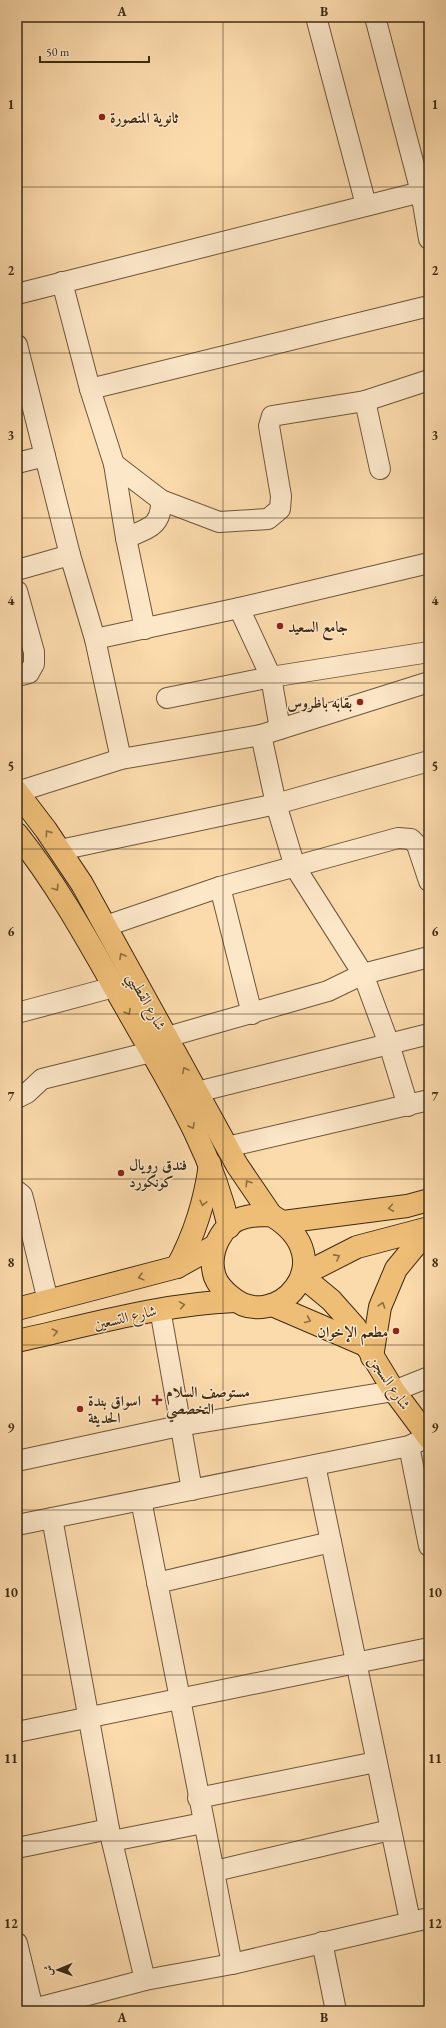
<svg xmlns="http://www.w3.org/2000/svg" width="446" height="2028" font-family="'EB Garamond',Amiri,serif">
<style>
.lines{fill:none;stroke-linecap:round;stroke-linejoin:round}
.minor-casing{stroke:#6d5739;stroke-width:22}
.major-casing{stroke:#3e2b13;stroke-width:24}
.highway-casing{stroke:#3e2b13;stroke-width:24}
.minor{stroke:#fce7c9;stroke-width:20}
.major{stroke:#eebd76;stroke-width:22}
.highway{stroke:#eebd76;stroke-width:22}
.oneway{stroke:#8d6d40}
.grid{fill:none;stroke:#3e2b13;stroke-width:1;stroke-opacity:0.55}
.poi-dot{fill:#8f2418;stroke:#fce7c9;stroke-width:1.5}
.labels{text-anchor:middle;dominant-baseline:central;stroke-width:3;stroke-linejoin:round;paint-order:stroke}
.poi-label{font-size:15px;font-weight:bold;fill:#3e2b13;stroke:#fce7c9;text-anchor:start}
.street-label{font-size:15px;fill:#3e2b13;stroke:#fce7c9}
.neatline{fill:none;stroke:#3e2b13;stroke-width:1.5}
.grid-label{font-size:13px;text-anchor:middle;font-weight:bold;fill:#3e2b13}
</style>
<rect width="100%" height="100%" fill="#fbdaac"/>
<filter id="stains"><feTurbulence type="fractalNoise" baseFrequency=".005" numOctaves="4"/><feColorMatrix values="0 0 0 0 .2 0 0 0 0 .09 0 0 0 0 .02 0 0 0 .5 -.17"/></filter>
<radialGradient id="worn" r=".72"><stop offset=".6" stop-color="#630" stop-opacity="0"/><stop offset="1" stop-color="#630" stop-opacity=".3"/></radialGradient>
<g class="lines">
<!-- minor casing -->
<g class="minor-casing">
<g id="minor">
<path d="M 316,17 L 366,205"/>
<path d="M 375,17 L 421,192 L 429,239"/>
<path d="M 62,282 L 90,389 L 114,464 L 126,538 L 145,629"/>
<path d="M 17,294 L 429,190"/>
<path d="M 17,345 L 70,555 L 95,639 L 121,759"/>
<path d="M 90,389 L 429,306"/>
<path d="M 365,401 L 380,469"/>
<path d="M 17,463 L 45,456"/>
<path d="M 114,464 L 161,500 L 219,522 L 268,519 L 280,509 L 281,496 L 269,426 L 272,416 L 365,401 L 429,380"/>
<path d="M 126,538 C 148,528 162,527 161,500"/>
<path d="M 17,570 L 70,555"/>
<path d="M 17,591 L 34,652 L 34,664 L 29,673 L 17,676"/>
<path d="M 239,608 L 271,677 L 280,729"/>
<path d="M 95,639 L 239,608 L 429,563"/>
<path d="M 167,698 L 271,677 L 429,652"/>
<path d="M 261,735 L 276,804 L 295,867 L 363,974 L 389,1044 L 408,1106"/>
<path d="M 17,792 L 121,759 L 261,735 L 429,682"/>
<path d="M 60,850 L 276,804 L 429,761"/>
<path d="M 220,887 L 252,1014"/>
<path d="M 106,926 L 220,887 L 398,838 L 411,839 L 417,845 L 429,881"/>
<path d="M 17,1013 L 114,987"/>
<path d="M 167,1037 L 328,991 L 363,974 L 429,957"/>
<path d="M 181,1096 L 429,1034"/>
<path d="M 17,1098 L 27,1093 L 42,1079 L 151,1052"/>
<path d="M 227,1147 L 429,1100"/>
<path d="M 17,1191 L 22,1195 L 25,1206 L 48,1301"/>
<path d="M 160,1309 L 192,1490"/>
<path d="M 409,1446 L 429,1546"/>
<path d="M 17,1461 L 179,1426 L 394,1391 L 429,1377"/>
<path d="M 315,1465 L 410,1921"/>
<path d="M 141,1500 L 232,1964"/>
<path d="M 52,1518 L 109,1829 L 145,1980"/>
<path d="M 17,1525 L 409,1446 L 428,1437"/>
<path d="M 157,1583 L 331,1542"/>
<path d="M 17,1732 L 429,1648"/>
<path d="M 198,1798 L 376,1762"/>
<path d="M 112,1841 L 203,1823"/>
<path d="M 17,1848 L 109,1829"/>
<path d="M 215,1871 L 390,1830"/>
<path d="M 322,1942 L 336,2011"/>
<path d="M 17,1943 L 33,2009"/>
<path d="M 26,2011 L 145,1980 L 232,1964 L 429,1918"/>
</g>
</g>
<!-- major casing -->
<g class="major-casing">
<g id="major">
<path d="M 17,792 L 46,830 L 82,884 L 237,1165 L 271,1215"/>
<path d="M 17,834 C 60,888 93,950 128,1011 C 168,1082 210,1145 229,1227"/>
<path d="M 302,1276 L 331,1300 L 355,1327 L 394,1391 L 429,1438"/>
<path d="M 272,1305 L 365,1345"/>
</g>
</g>
<!-- highway casing -->
<g class="highway-casing">
<g id="highway">
<path d="M 271,1215 C 347,1260 274,1336 230,1296 C 224,1291 218,1285 215,1277 C 207,1254 221,1222 246,1217 C 254,1215 263,1215 271,1215 Z"/>
<path d="M 283,1222 L 407,1206 L 429,1200"/>
<path d="M 177,1267 C 195,1234 205,1202 210,1164"/>
<path d="M 302,1275 L 357,1247 L 429,1228"/>
<path d="M 17,1309 L 177,1267 L 215,1246"/>
<path d="M 17,1341 C 89,1325 161,1304 235,1301"/>
<path d="M 372,1357 L 380,1307 L 396,1269 L 429,1229"/>
</g>
</g>
<!-- minor -->
<use href="#minor" class="minor"/>
<!-- major -->
<use href="#major" class="major"/>
<!-- highway -->
<use href="#highway" class="highway"/>
</g>
<!-- one-way arrows -->
<defs><path id="oneway-chevron" d="M-2-3.5L2.5 0L-2 3.5" fill="none" stroke-width="1.6" stroke-linecap="round" stroke-linejoin="round"/></defs>
<g class="oneway">
<use href="#oneway-chevron" transform="translate(48 833) rotate(-125)"/>
<use href="#oneway-chevron" transform="translate(56 888) rotate(57)"/>
<use href="#oneway-chevron" transform="translate(122 956) rotate(-119)"/>
<use href="#oneway-chevron" transform="translate(128 1012) rotate(60)"/>
<use href="#oneway-chevron" transform="translate(185 1070) rotate(-118)"/>
<use href="#oneway-chevron" transform="translate(192 1126) rotate(61)"/>
<use href="#oneway-chevron" transform="translate(248 1183) rotate(-123)"/>
<use href="#oneway-chevron" transform="translate(203 1203) rotate(103)"/>
<use href="#oneway-chevron" transform="translate(391 1208) rotate(172)"/>
<use href="#oneway-chevron" transform="translate(337 1257) rotate(-28)"/>
<use href="#oneway-chevron" transform="translate(141 1277) rotate(165)"/>
<use href="#oneway-chevron" transform="translate(182 1305) rotate(-9)"/>
<use href="#oneway-chevron" transform="translate(382 1305) rotate(-72)"/>
<use href="#oneway-chevron" transform="translate(308 1320) rotate(23)"/>
<use href="#oneway-chevron" transform="translate(55 1332) rotate(-13)"/>
</g>
<!-- grid -->
<path class="grid" d="M 223,17 L 223,2011M 17,187 L 429,187M 17,353 L 429,353M 17,518 L 429,518M 17,683 L 429,683M 17,849 L 429,849M 17,1014 L 429,1014M 17,1179 L 429,1179M 17,1345 L 429,1345M 17,1510 L 429,1510M 17,1675 L 429,1675M 17,1841 L 429,1841"/>
<!-- markers -->
<g class="poi-dot">
<circle cx="102" cy="117" r="4"/>
<circle cx="280" cy="626" r="4"/>
<circle cx="360" cy="702" r="4"/>
<circle cx="121" cy="1173" r="4"/>
<circle cx="396" cy="1331" r="4"/>
<path d="M155 1394h4v4h4v4h-4v4h-4v-4h-4v-4h4z"/>
<circle cx="80" cy="1409" r="4"/>
</g>
<g class="labels">
<!-- poi labels -->
<g class="poi-label">
<text x="110" y="117">ثانوية المنصورة</text>
<text x="288" y="626">جامع السعيد</text>
<text x="352" y="702" text-anchor="end">بقابه باظروس</text>
<text x="129" y="1164">فندق رويال<tspan x="129" dy="17">كونكورد</tspan></text>
<text x="388" y="1331" text-anchor="end">مطعم الإخوان</text>
<text x="166" y="1391">مستوصف السلام<tspan x="166" dy="17">التخصصي</tspan></text>
<text x="88" y="1400">اسواق بندة<tspan x="88" dy="17">الحديثة</tspan></text>
</g>
<!-- street labels -->
<g class="street-label">
<text transform="translate(147 1001) rotate(61)">شارع القطيبي</text>
<text transform="translate(125 1317) rotate(-13)">شارع التسعين</text>
<text transform="translate(390 1382) rotate(56)">شارع السجن</text>
</g>
</g>
<!-- margin -->
<rect width="446" height="2028" fill="none" stroke="#fbdaac" stroke-width="44"/>
<!-- north arrow -->
<g transform="translate(58 1970) rotate(268)" stroke="#fce7c9" stroke-width="3" paint-order="stroke">
<path d="M0-3L7 15L0 10L-7 15Z" fill="#3e2b13"/>
<text y="-6" font-size="11" font-weight="bold" text-anchor="middle" fill="#3e2b13">ش</text>
</g>
<!-- scale -->
<path d="M40 56v6h109v-6" fill="none" stroke="#3e2b13" stroke-width="2"/>
<text x="46" y="56" font-size="12" fill="#3e2b13" stroke="#fce7c9" stroke-width="3" paint-order="stroke">50 m</text>
<rect x="22" y="22" width="402" height="1984" class="neatline"/>
<g class="grid-label">
<text x="122" y="16">A</text>
<text x="324" y="16">B</text>
<text x="11" y="109">1</text>
<text x="435" y="109">1</text>
<text x="11" y="275">2</text>
<text x="435" y="275">2</text>
<text x="11" y="440">3</text>
<text x="435" y="440">3</text>
<text x="11" y="605">4</text>
<text x="435" y="605">4</text>
<text x="11" y="771">5</text>
<text x="435" y="771">5</text>
<text x="11" y="936">6</text>
<text x="435" y="936">6</text>
<text x="11" y="1101">7</text>
<text x="435" y="1101">7</text>
<text x="11" y="1267">8</text>
<text x="435" y="1267">8</text>
<text x="11" y="1432">9</text>
<text x="435" y="1432">9</text>
<text x="11" y="1597">10</text>
<text x="435" y="1597">10</text>
<text x="11" y="1763">11</text>
<text x="435" y="1763">11</text>
<text x="11" y="1928">12</text>
<text x="435" y="1928">12</text>
<text x="122" y="2022">A</text>
<text x="324" y="2022">B</text>
</g>
<rect width="100%" height="100%" filter="url(#stains)"/>
<rect width="100%" height="100%" fill="url(#worn)"/>
</svg>
